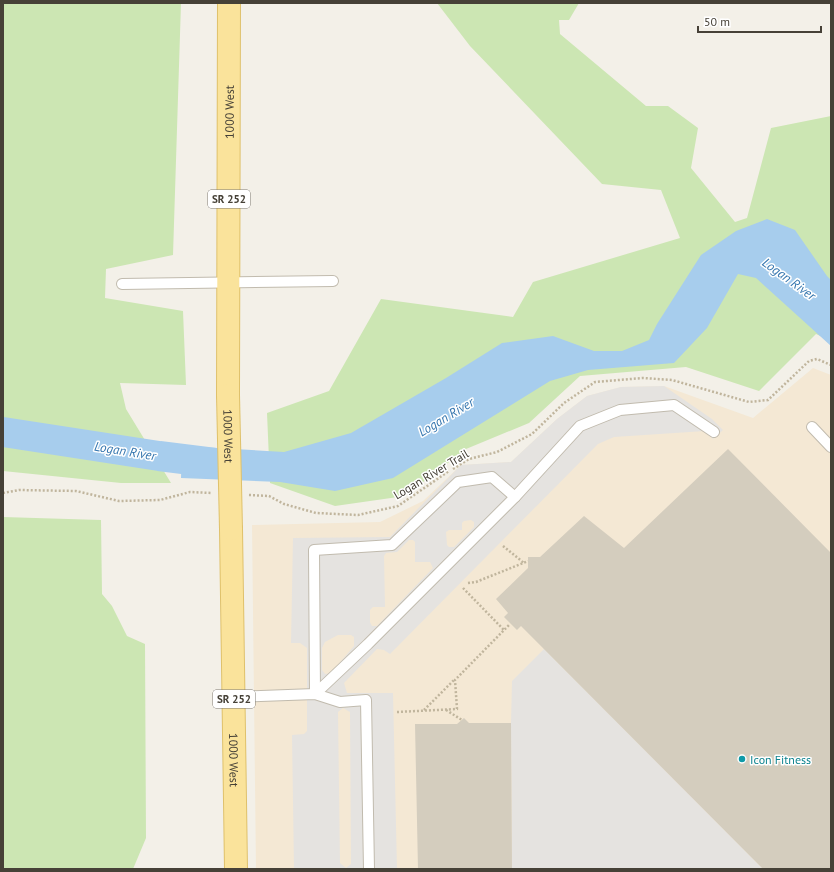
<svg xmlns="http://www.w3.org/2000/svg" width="834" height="872" font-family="'PT Sans',sans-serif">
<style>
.commercial{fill:#f4e8d4}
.green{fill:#cce6b3}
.parking{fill:#e5e3e0;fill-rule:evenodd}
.water{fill:#a7cded}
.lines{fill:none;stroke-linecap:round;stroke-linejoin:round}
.river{stroke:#a7cded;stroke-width:30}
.building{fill:#d4cdbe}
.lane-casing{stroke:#c1bbae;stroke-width:12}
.primary-casing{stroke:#dfc16b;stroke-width:24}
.path{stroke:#c0b59d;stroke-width:2.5;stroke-dasharray:2 2;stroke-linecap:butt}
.lane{stroke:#fff;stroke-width:10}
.primary{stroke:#fae39b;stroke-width:22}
.primary-bridge-casing{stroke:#dfc16b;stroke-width:24;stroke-linecap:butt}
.primary-bridge{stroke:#fae39b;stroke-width:22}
.culture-dot{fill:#0f9aa8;stroke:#fff;stroke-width:1.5}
.labels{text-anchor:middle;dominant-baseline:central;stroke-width:3;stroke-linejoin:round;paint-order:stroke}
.shield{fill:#fff;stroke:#7e7a73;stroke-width:1}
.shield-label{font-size:11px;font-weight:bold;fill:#464137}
.street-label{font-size:12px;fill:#464137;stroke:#fff}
.culture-label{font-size:12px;fill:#0d838f;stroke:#fff;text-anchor:start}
.water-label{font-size:13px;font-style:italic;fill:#3475ae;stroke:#fff}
</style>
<rect width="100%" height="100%" fill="#f3f0e8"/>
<!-- commercial -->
<path class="commercial" d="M 813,368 L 831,375 L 831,869 L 256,869 L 252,525 L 380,522 L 423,501 L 461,465 L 511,462 L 557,419 L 587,396 L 621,387 L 664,386 L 753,418 Z"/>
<!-- green -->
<g class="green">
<path d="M 3,3 L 181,3 L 173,255 L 106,269 L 105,298 L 183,311 L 186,385 L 120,383 L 126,409 L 171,483 L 121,483 L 3,471 Z"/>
<path d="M 437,3 L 579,3 L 569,20 L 559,20 L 560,34 L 646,106 L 668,106 L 698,128 L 691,168 L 735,222 L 747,218 L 771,128 L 831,116 L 831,341 L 816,334 L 759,391 L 686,367 L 580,376 L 529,423 L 466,449 L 405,496 L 335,506 L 270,483 L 267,413 L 329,391 L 381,299 L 513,317 L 533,282 L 680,238 L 661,190 L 602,184 L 470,46 Z"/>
<path d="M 3,517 L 101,520 L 102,594 L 112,606 L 127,636 L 145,644 L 146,838 L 133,869 L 3,869 Z"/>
</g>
<!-- parking -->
<g class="parking">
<path d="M 664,386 L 712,419 L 723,430 L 713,439 L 705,431 L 614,437 L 598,444 L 390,654 L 384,650 L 377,649 L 344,683 L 347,693 L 393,693 L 397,869 L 294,869 L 292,735 L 304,734 L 307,731 L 307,648 L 300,643 L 291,643 L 293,538 L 390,537 L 461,465 L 511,462 L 557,419 L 587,396 L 621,387 ZM 471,520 L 474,522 L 474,527 L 454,547 L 449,547 L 447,545 L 446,532 L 449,530 L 462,530 L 462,523 L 464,521 ZM 409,540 L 413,540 L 415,542 L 415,562 L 430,562 L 433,568 L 377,626 L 372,626 L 370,622 L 370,610 L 373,607 L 385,607 L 384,556 L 386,553 L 397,552 ZM 338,635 L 351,635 L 354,637 L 354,646 L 331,673 L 325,674 L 322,670 L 322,648 L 325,642 ZM 343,708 L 350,712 L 351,864 L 346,868 L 340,863 L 338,712 Z"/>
<path d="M 544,649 L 763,869 L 512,869 L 511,723 L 512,681 Z"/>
</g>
<!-- water -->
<path class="water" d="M 767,219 L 795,230 L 827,276 L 831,280 L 831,346 L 756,278 L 738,274 L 707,328 L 674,363 L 588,370 L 550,381 L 393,478 L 335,491 L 280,482 L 181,478 L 182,446 L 284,452 L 351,433 L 446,378 L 502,343 L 553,336 L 594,351 L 622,351 L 649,340 L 657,324 L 701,255 L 736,231 Z"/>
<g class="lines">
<!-- river -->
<path class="river" d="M 3,432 L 159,456 L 223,464"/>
</g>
<!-- building -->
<g class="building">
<path d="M 728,449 L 831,553 L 831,869 L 763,869 L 521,626 L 517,630 L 504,617 L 508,613 L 496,599 L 528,568 L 528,557 L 540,557 L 584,516 L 624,548 Z"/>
<path d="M 464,718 L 469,723 L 511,723 L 512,869 L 418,869 L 415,724 L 457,724 Z"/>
</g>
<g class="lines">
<!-- lane casing -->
<g class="lane-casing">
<g id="lane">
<path d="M 122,284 L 333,281"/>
<path d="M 812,427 L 831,447"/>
<path d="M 315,694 L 368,644 L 515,497 L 580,426 L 620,410 L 674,405 L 714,432"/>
<path d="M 315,694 L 314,550 L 392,545 L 458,482 L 492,477 L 515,497"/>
<path d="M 234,697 L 315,694 L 340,702 L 366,700 L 369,869"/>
</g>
</g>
<!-- primary casing -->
<g class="primary-casing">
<g id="primary">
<path id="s1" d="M 228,395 L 229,3"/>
<path id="s2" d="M 231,529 L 236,869"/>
</g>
</g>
<!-- path -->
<g class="path">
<path d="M 453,469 L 469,459 L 497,452 L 532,434 L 564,403 L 595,382 L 643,378 L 672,380 L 749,402 L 768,400 L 809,361 L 817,359 L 831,365"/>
<path d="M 3,493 L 19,490 L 76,491 L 119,501 L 160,500 L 190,492 L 212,493"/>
<path d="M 249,495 L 269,496 L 284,504 L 316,513 L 358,515 L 398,506 L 449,471"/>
<path d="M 503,546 L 524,563"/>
<path d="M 468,583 L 476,582 L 528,561"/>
<path d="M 463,588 L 504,630"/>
<path d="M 424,710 L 454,680"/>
<path d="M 446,710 L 462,720"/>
<path d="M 397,712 L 457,709 L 455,680 L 510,624"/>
</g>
<!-- lane -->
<use href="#lane" class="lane"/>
<!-- primary -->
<use href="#primary" class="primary"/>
<!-- primary-bridge casing -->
<g class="primary-bridge-casing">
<g id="primary-bridge">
<path id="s3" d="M 228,395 L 231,529"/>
</g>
</g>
<!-- primary-bridge -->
<use href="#primary-bridge" class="primary-bridge"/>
</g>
<!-- markers -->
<circle class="culture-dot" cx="742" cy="759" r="4"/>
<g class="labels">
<!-- shield labels -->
<g class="shield">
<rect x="208" y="190" width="42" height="18" rx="3"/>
<rect x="213" y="690" width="42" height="18" rx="3"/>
</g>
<g class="shield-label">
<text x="229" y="199">SR 252</text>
<text x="234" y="699">SR 252</text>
</g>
<!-- street labels -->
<g class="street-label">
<text stroke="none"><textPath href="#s1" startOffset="283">1000 West</textPath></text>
<text stroke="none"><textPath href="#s3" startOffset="41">1000 West</textPath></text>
<text transform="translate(431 474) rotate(-31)">Logan River Trail</text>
<text stroke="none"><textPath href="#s2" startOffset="231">1000 West</textPath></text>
</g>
<!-- culture labels -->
<g class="culture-label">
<text x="750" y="759">Icon Fitness</text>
</g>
<!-- water labels -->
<g class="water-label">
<text transform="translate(789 279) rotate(36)">Logan River</text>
<text transform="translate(446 417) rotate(-31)">Logan River</text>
<text transform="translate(125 451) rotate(9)">Logan River</text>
</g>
</g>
<!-- border -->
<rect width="834" height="872" fill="none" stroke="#464137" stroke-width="8"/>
<!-- scale -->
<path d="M698 26v6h123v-6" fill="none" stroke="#464137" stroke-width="2"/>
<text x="704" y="26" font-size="12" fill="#464137" stroke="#ffffff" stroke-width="3" paint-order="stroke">50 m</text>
</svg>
